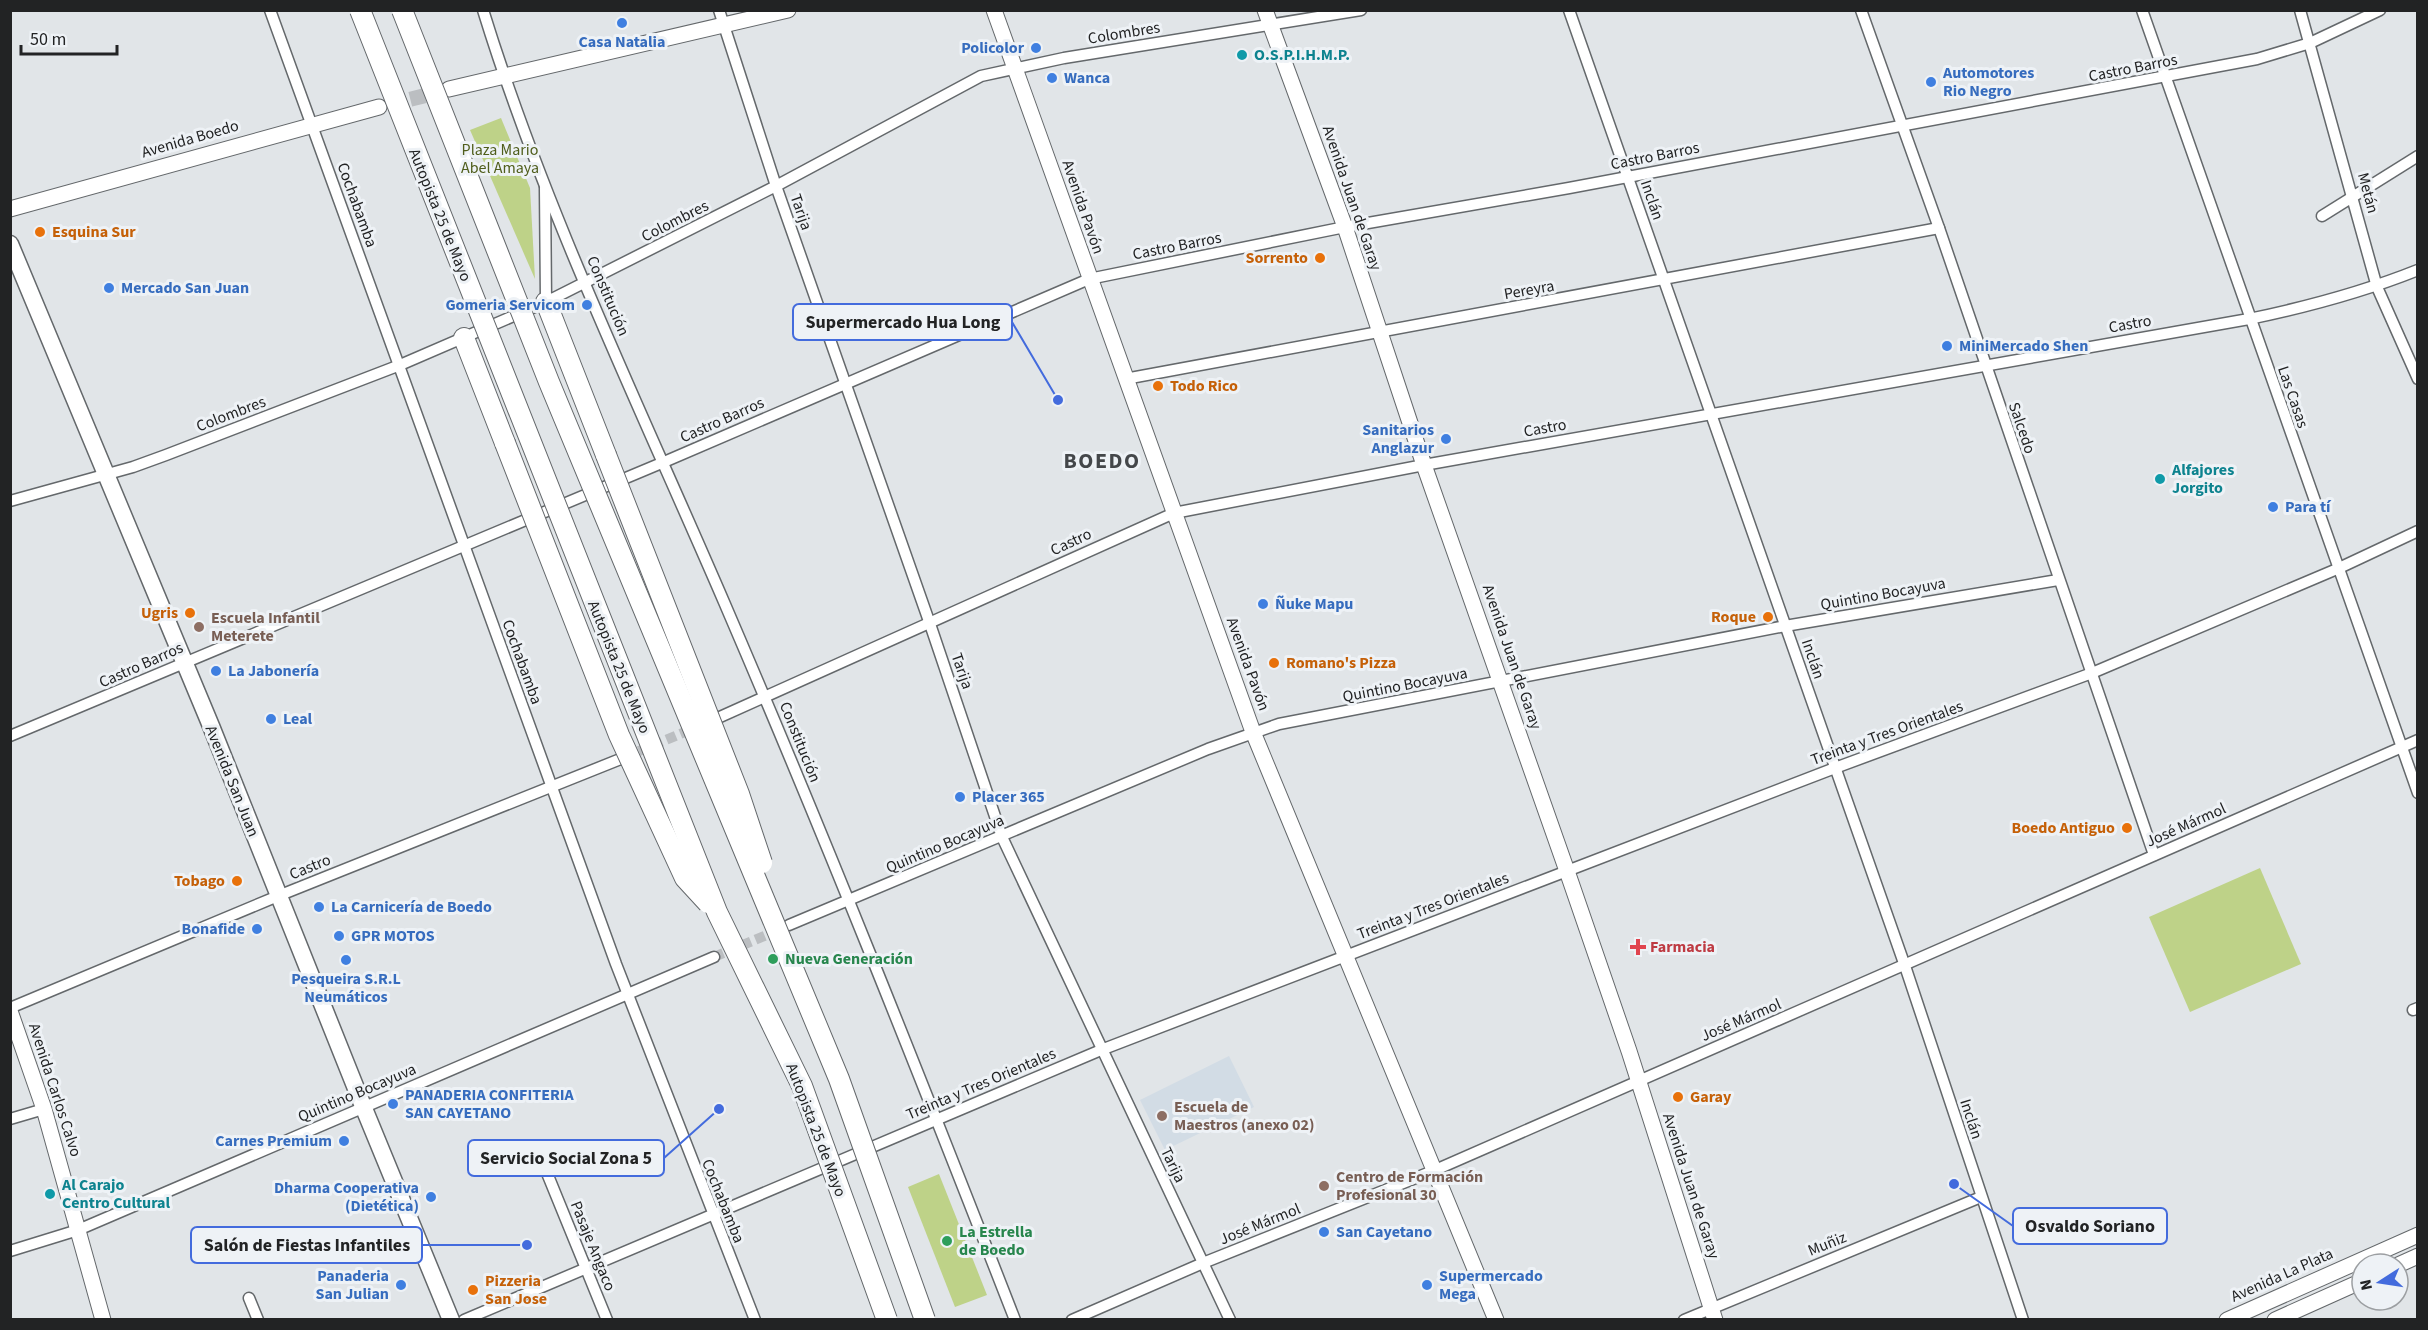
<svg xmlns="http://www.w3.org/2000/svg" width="2428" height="1330" font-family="'Source Sans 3',sans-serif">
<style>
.built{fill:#d2dce5}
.green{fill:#bed288}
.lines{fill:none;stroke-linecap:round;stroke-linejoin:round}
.minor-tunnel{stroke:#bbbec1;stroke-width:10;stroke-dasharray:10 5;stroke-linecap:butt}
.secondary-tunnel{stroke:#bbbec1;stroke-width:15;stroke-dasharray:15 8;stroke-linecap:butt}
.minor-casing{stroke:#64686b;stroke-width:13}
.secondary-casing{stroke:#64686b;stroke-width:17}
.primary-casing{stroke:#64686b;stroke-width:19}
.motorway-casing{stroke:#64686b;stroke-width:22}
.minor{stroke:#fff;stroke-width:10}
.secondary{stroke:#fff;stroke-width:15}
.primary{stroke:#fff;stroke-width:16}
.motorway{stroke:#fff;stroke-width:20}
.motorway-bridge-casing{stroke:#64686b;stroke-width:22;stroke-linecap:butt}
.motorway-bridge{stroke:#fff;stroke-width:20}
.shop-dot{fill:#3f7fe0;stroke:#eef2f6;stroke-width:2}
.culture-dot{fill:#0f9aa8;stroke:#eef2f6;stroke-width:2}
.food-dot{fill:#e8710a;stroke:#eef2f6;stroke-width:2}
.education-dot{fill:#8d6e63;stroke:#eef2f6;stroke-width:2}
.health-dot{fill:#e0444e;stroke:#eef2f6;stroke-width:2}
.leisure-dot{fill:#2e9e5b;stroke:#eef2f6;stroke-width:2}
.labels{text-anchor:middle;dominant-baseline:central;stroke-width:6;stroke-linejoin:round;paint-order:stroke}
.street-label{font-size:16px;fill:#222324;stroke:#eef2f6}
.shop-label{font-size:16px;font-weight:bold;fill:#366cbe;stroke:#eef2f6;text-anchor:start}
.culture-label{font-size:16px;font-weight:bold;fill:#0d838f;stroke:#eef2f6;text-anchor:start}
.park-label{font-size:16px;fill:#505e1c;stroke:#eef2f6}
.food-label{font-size:16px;font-weight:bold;fill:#c56008;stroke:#eef2f6;text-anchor:start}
.education-label{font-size:16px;font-weight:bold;fill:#785e54;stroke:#eef2f6;text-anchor:start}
.health-label{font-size:16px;font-weight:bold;fill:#be3a42;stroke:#eef2f6;text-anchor:start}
.leisure-label{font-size:16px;font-weight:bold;fill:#27864d;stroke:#eef2f6;text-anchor:start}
.district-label{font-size:22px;font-weight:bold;letter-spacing:1.5px;fill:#44474a;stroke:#eef2f6}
.leader{fill:none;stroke:#436bdd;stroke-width:2}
.callout-dot{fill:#436bdd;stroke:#eef2f6;stroke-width:2}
.callout{fill:#eef2f6;stroke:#436bdd;stroke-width:2}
.callout-label{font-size:18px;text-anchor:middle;font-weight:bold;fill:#222324}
</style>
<rect width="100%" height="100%" fill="#e1e5e8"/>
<!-- built -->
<path class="built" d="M 1229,1056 L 1254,1107 L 1165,1150 L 1140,1100 Z"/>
<!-- green -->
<g class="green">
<path d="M 501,118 L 530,188 L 535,279 L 470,130 Z"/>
<path d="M 2260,868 L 2301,964 L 2190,1012 L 2149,917 Z"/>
<path d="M 939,1174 L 987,1295 L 955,1307 L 908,1187 Z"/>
</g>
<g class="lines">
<!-- minor-tunnel -->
<g class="minor-tunnel">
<path d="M 625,757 L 697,727"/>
<path d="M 714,957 L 781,929"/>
</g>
<!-- secondary-tunnel -->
<path class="secondary-tunnel" d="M 388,105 L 443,91"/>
<!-- minor casing -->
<g class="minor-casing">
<g id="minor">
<path d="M 270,10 L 616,964 L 755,1320"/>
<path d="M 483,10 C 546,214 640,407 724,602 C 826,839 921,1079 1015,1320"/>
<path d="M 719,10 L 776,186 L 930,624 L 1002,837 L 1230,1320"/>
<path d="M 1569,10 L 1905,966 L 2023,1320"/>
<path d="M 1861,10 L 1939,228 L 2154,855"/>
<path d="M 2142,10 L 2418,793"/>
<path d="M 2300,10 L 2377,287 L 2418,379"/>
<path d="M 545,188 L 546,302"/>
<path d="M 2322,216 L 2418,156"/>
<path d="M 1125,379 L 1939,228"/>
<path d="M 10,501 L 133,467 L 166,455 L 400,365 L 546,302 L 776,186 L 981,76 L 1064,58 L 1361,10"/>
<path d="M 711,721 L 1174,513 L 1424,465 L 2249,319 C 2307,307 2363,292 2418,270"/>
<path d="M 10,736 L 664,462 L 1089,279 L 1345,227 L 1569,188 L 2257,59 L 2310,43 L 2380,10"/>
<path d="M 789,925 L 1208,749 L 1279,724 L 1785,626 L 2058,580"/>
<path d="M 10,1008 L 278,896 L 623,758"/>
<path d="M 2413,1010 L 2418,1008"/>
<path d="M 10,1119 L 44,1109"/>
<path d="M 538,1151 L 607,1320"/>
<path d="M 10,1251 L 78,1230 L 714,957"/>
<path d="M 249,1298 L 258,1320"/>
<path d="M 464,1320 L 1101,1050 L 1835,768 L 2092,673 L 2337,569 L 2418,531"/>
<path d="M 1072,1320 L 1203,1263 L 1433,1171 L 2418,740"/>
<path d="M 1684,1320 L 1981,1197"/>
</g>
</g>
<!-- secondary casing -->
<g class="secondary-casing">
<g id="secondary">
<path d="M 994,10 L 1253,732 L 1496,1320"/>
<path d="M 1265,10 L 1345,227 L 1424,465 L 1567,871 L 1629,1051 L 1715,1320"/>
<path d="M 449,89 L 788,10"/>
<path d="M 10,209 L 379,107"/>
<path d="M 10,1011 L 44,1109 L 103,1320"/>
<path d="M 2398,1265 L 2418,1256"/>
<path d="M 2227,1320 L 2418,1235"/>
<path d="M 2275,1320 L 2362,1281"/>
</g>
</g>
<!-- primary casing -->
<g class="primary-casing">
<path id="primary" d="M 10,244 L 211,726 L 363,1106 L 451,1320"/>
</g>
<!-- motorway casing -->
<g class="motorway-casing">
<g id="motorway">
<path d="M 546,302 L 606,455"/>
<path d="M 464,338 L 505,443"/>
</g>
</g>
<!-- minor -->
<use href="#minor" class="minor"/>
<!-- secondary -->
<use href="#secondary" class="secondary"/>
<!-- primary -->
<use href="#primary" class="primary"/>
<!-- motorway -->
<use href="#motorway" class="motorway"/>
<!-- motorway-bridge casing -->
<g class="motorway-bridge-casing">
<g id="motorway-bridge">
<path d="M 360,10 L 717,912 L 802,1086 L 887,1320"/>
<path d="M 402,10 L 549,382 L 839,1079 L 925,1320"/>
<path d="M 505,443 L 619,735 L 685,878 L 708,903"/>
<path d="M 606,455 L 739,794 L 762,863"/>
</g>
</g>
<!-- motorway-bridge -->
<use href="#motorway-bridge" class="motorway-bridge"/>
</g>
<!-- markers -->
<g class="shop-dot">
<circle cx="622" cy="23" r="6"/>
<circle cx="1036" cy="48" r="6"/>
<circle cx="1052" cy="78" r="6"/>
<circle cx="1931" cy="82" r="6"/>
<circle cx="109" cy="288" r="6"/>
<circle cx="587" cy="305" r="6"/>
<circle cx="1947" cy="346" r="6"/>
<circle cx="1446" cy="439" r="6"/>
<circle cx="2273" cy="507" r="6"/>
<circle cx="1263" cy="604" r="6"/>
<circle cx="216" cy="671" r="6"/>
<circle cx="271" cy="719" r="6"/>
<circle cx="960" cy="797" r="6"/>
<circle cx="319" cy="907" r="6"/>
<circle cx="257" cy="929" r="6"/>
<circle cx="339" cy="936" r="6"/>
<circle cx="346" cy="960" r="6"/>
<circle cx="393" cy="1104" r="6"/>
<circle cx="344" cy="1141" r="6"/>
<circle cx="431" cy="1197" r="6"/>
<circle cx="1324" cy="1232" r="6"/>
<circle cx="401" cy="1285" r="6"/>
<circle cx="1427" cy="1285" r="6"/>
</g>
<g class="culture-dot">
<circle cx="1242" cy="55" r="6"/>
<circle cx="2160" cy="479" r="6"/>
<circle cx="50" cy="1194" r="6"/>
</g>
<g class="food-dot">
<circle cx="40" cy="232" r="6"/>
<circle cx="1320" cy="258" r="6"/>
<circle cx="1158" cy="386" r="6"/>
<circle cx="190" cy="613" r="6"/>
<circle cx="1768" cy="617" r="6"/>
<circle cx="1274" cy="663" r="6"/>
<circle cx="2127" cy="828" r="6"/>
<circle cx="237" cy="881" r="6"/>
<circle cx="1678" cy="1097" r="6"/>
<circle cx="473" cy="1290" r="6"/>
</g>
<g class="education-dot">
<circle cx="199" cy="627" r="6"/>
<circle cx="1162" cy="1116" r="6"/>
<circle cx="1324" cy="1186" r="6"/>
</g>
<path class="health-dot" d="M1635 938h6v6h6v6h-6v6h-6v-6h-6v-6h6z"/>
<g class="leisure-dot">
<circle cx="773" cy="959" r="6"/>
<circle cx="947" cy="1241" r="6"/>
</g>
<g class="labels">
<!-- street labels -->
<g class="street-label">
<text transform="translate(1124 33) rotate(-9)">Colombres</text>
<text transform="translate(2133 68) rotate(-11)">Castro Barros</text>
<text transform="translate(190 139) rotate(-16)">Avenida Boedo</text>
<text transform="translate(1655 156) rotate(-11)">Castro Barros</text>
<text transform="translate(2368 193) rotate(75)">Metán</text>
<text transform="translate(1352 198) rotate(71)">Avenida Juan de Garay</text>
<text transform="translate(1652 200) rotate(71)">Inclán</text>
<text transform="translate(357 205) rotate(70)">Cochabamba</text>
<text transform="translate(1083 207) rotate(71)">Avenida Pavón</text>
<text transform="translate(801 212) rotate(71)">Tarija</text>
<text transform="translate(440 215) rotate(68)">Autopista 25 de Mayo</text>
<text transform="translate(675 221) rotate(-27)">Colombres</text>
<text transform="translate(1177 246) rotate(-11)">Castro Barros</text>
<text transform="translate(1529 290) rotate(-10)">Pereyra</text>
<text transform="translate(608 296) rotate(67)">Constitución</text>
<text transform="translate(2130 324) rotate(-10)">Castro</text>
<text transform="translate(2293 397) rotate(71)">Las Casas</text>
<text transform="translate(231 414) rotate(-21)">Colombres</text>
<text transform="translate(722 420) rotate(-24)">Castro Barros</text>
<text transform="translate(1545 428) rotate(-10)">Castro</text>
<text transform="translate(2022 428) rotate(71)">Salcedo</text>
<text transform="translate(1071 542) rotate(-25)">Castro</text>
<text transform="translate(1883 594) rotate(-10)">Quintino Bocayuva</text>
<text transform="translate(1512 657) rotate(71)">Avenida Juan de Garay</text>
<text transform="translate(1813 659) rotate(71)">Inclán</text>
<text transform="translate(522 662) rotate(70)">Cochabamba</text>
<text transform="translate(1248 664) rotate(70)">Avenida Pavón</text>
<text transform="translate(141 665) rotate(-24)">Castro Barros</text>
<text transform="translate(619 667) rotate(68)">Autopista 25 de Mayo</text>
<text transform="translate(962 671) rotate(71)">Tarija</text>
<text transform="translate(1405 685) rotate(-11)">Quintino Bocayuva</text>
<text transform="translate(1887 733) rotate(-20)">Treinta y Tres Orientales</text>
<text transform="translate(800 742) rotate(68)">Constitución</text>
<text transform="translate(232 781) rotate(68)">Avenida San Juan</text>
<text transform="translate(2186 825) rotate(-24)">José Mármol</text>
<text transform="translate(945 844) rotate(-23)">Quintino Bocayuva</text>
<text transform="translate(310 867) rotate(-22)">Castro</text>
<text transform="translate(1433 906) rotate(-21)">Treinta y Tres Orientales</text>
<text transform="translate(1741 1020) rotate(-23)">José Mármol</text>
<text transform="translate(981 1084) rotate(-23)">Treinta y Tres Orientales</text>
<text transform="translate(55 1090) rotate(72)">Avenida Carlos Calvo</text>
<text transform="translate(357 1093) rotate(-23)">Quintino Bocayuva</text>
<text transform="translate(1971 1119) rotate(72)">Inclán</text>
<text transform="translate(816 1130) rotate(69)">Autopista 25 de Mayo</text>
<text transform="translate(1173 1165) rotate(64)">Tarija</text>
<text transform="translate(1691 1186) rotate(72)">Avenida Juan de Garay</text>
<text transform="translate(723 1201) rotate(68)">Cochabamba</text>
<text transform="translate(1260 1224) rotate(-22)">José Mármol</text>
<text transform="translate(1827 1244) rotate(-22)">Muñiz</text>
<text transform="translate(593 1246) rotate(68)">Pasaje Angaco</text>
<text transform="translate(2282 1275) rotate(-24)">Avenida La Plata</text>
</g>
<!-- shop labels -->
<g class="shop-label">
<text x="622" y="42" text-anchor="middle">Casa Natalia</text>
<text x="1024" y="48" text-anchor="end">Policolor</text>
<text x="1943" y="73">Automotores<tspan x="1943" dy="18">Rio Negro</tspan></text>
<text x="1064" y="78">Wanca</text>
<text x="121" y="288">Mercado San Juan</text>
<text x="575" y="305" text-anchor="end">Gomeria Servicom</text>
<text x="1959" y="346">MiniMercado Shen</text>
<text x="1434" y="430" text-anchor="end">Sanitarios<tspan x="1434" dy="18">Anglazur</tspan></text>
<text x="2285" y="507">Para tí</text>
<text x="1275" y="604">Ñuke Mapu</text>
<text x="228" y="671">La Jabonería</text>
<text x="283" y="719">Leal</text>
<text x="972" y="797">Placer 365</text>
<text x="331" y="907">La Carnicería de Boedo</text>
<text x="245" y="929" text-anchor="end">Bonafide</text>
<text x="351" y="936">GPR MOTOS</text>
<text x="346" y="979" text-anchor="middle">Pesqueira S.R.L<tspan x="346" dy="18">Neumáticos</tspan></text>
<text x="405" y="1095">PANADERIA CONFITERIA<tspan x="405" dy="18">SAN CAYETANO</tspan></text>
<text x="332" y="1141" text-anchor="end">Carnes Premium</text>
<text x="419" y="1188" text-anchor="end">Dharma Cooperativa<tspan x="419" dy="18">(Dietética)</tspan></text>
<text x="1336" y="1232">San Cayetano</text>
<text x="389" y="1276" text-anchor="end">Panaderia<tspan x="389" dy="18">San Julian</tspan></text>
<text x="1439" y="1276">Supermercado<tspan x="1439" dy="18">Mega</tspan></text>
</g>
<!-- culture labels -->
<g class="culture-label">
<text x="1254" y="55">O.S.P.I.H.M.P.</text>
<text x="2172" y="470">Alfajores<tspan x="2172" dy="18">Jorgito</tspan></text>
<text x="62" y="1185">Al Carajo<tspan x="62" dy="18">Centro Cultural</tspan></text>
</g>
<!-- park labels -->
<g class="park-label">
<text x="500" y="150">Plaza Mario<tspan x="500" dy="18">Abel Amaya</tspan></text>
</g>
<!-- food labels -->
<g class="food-label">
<text x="52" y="232">Esquina Sur</text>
<text x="1308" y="258" text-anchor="end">Sorrento</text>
<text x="1170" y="386">Todo Rico</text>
<text x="178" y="613" text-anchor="end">Ugris</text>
<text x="1756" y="617" text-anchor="end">Roque</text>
<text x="1286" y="663">Romano's Pizza</text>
<text x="2115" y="828" text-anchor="end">Boedo Antiguo</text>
<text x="225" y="881" text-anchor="end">Tobago</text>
<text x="1690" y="1097">Garay</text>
<text x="485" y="1281">Pizzeria<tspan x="485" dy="18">San Jose</tspan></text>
</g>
<!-- education labels -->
<g class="education-label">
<text x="211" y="618">Escuela Infantil<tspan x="211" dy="18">Meterete</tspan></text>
<text x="1174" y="1107">Escuela de<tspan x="1174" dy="18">Maestros (anexo 02)</tspan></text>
<text x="1336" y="1177">Centro de Formación<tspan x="1336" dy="18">Profesional 30</tspan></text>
</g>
<!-- health labels -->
<g class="health-label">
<text x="1650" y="947">Farmacia</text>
</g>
<!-- leisure labels -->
<g class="leisure-label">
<text x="785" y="959">Nueva Generación</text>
<text x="959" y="1232">La Estrella<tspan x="959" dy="18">de Boedo</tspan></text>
</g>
<!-- district labels -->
<g class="district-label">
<text x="1102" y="461">BOEDO</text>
</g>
</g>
<!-- callouts -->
<path class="leader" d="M1058 400L1012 322M719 1109L664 1158M1954 1184L2013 1226M527 1245L422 1245"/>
<g class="callout-dot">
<circle cx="1058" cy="400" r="6"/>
<circle cx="719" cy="1109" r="6"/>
<circle cx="1954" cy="1184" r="6"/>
<circle cx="527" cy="1245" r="6"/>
</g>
<g class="callout">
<rect x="793" y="304" width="219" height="36" rx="6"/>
<rect x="468" y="1140" width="196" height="36" rx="6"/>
<rect x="2013" y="1208" width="154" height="36" rx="6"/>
<rect x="191" y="1227" width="231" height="36" rx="6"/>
</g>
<g class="callout-label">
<text x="903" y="328">Supermercado Hua Long</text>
<text x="566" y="1164">Servicio Social Zona 5</text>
<text x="2090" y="1232">Osvaldo Soriano</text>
<text x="307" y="1251">Salón de Fiestas Infantiles</text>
</g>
<!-- border -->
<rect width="2428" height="1330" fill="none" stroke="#222324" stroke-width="24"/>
<!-- north arrow -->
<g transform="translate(2380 1282) rotate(258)"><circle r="28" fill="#eef2f6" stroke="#9c9fa2" stroke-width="1.5"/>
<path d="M0-4.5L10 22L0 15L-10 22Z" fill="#436bdd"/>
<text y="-9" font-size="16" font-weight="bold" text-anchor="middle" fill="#222324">N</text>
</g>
<!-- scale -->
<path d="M21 45v9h96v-9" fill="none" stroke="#222324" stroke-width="3"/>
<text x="30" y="45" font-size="18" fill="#222324" stroke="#eef2f6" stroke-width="4.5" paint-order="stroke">50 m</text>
</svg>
